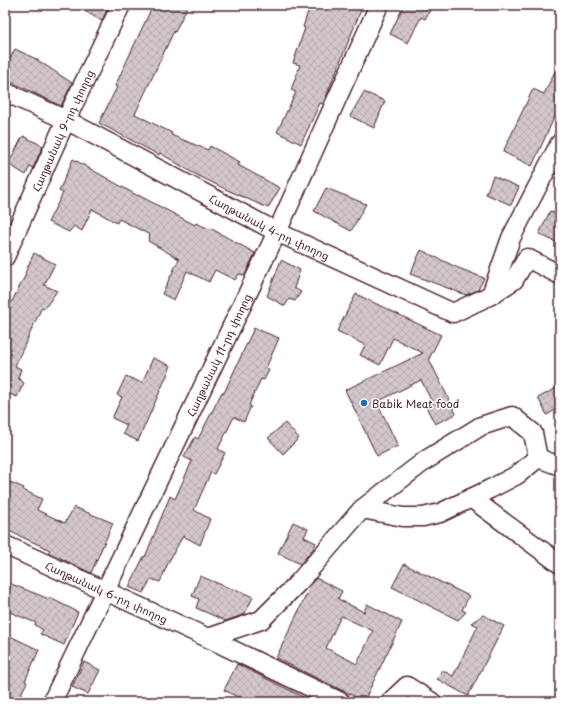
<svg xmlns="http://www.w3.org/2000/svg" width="565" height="707" font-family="'Playpen Sans','Noto Sans Armenian',sans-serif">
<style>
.building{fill:url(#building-cross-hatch);stroke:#4a1f2b;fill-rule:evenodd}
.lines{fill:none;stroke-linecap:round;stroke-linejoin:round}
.minor-casing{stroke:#4a1f2b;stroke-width:21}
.minor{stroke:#fff;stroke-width:18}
.poi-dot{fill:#1f6fb2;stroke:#fff;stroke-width:1.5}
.labels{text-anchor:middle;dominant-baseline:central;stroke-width:3;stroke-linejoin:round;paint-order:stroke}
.street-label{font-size:11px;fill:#4a1f2b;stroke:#fff}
.poi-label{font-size:11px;fill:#4a1f2b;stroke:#fff;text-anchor:start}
</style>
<defs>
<pattern id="building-cross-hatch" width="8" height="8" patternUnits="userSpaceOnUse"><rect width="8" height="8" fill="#d2c7cb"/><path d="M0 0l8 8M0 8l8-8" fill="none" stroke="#b6aaae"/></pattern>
</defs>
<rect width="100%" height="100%" fill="#fff"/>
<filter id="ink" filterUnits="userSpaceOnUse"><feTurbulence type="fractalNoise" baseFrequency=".025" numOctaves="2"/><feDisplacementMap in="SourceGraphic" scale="8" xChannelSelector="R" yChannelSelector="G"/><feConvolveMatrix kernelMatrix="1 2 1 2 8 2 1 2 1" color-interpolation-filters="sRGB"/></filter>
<g filter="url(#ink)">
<!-- building -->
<g class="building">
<path d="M 74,5 L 109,5 L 102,21 Z"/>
<path d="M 153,5 L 188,5 L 175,32 L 174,31 L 135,114 L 172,133 L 171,135 L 208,150 L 210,146 L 240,162 L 238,165 L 280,188 L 268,208 L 225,189 L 193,173 L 160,153 L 159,155 L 99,123 L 117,87 L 115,86 Z"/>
<path d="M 310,5 L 363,5 L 323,104 L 320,103 L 301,144 L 277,132 L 296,92 L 291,90 L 300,65 L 293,63 L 305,28 L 303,27 Z"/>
<path d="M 404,5 L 433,5 L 425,19 L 421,17 L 408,43 L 390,34 Z"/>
<path d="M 15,49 L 36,59 L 72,83 L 61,106 L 5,79 L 5,57 L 10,59 Z"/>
<path d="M 560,61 L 560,105 L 532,166 L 503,152 L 533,89 L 544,94 Z"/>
<path d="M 364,92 L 385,101 L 374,128 L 350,116 Z"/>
<path d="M 23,136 L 43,146 L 33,168 L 30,166 L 26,175 L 8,164 Z"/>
<path d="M 73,159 L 138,196 L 138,195 L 195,225 L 196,223 L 209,229 L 210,228 L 255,253 L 245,275 L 239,274 L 235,280 L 215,270 L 209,282 L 187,271 L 174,300 L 162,294 L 179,259 L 148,241 L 150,235 L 119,219 L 117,223 L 92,209 L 82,231 L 74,226 L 69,232 L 48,222 L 63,193 L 59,191 Z"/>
<path d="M 493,176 L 519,187 L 511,205 L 486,194 Z"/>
<path d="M 326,188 L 366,204 L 351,231 L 314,211 Z"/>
<path d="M 550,211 L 560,216 L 560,244 L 539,234 Z"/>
<path d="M 421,250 L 456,267 L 484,278 L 478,290 L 466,295 L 410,274 Z"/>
<path d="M 34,253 L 55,264 L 44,285 L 57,291 L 45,308 L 42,307 L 15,366 L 21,369 L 18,378 L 24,383 L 17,397 L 5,392 L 5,315 L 26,274 L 25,273 Z"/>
<path d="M 281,260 L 300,270 L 294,288 L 301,292 L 295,301 L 289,299 L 285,306 L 267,296 Z"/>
<path d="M 356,294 L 441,335 L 429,359 L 456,414 L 435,424 L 426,407 L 433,404 L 421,380 L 377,402 L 398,446 L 377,456 L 345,390 L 423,353 L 393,338 L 380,365 L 360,355 L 365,345 L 337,331 Z"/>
<path d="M 254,328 L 279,338 L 266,368 L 269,370 L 264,380 L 261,379 L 249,405 L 251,406 L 244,422 L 234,417 L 218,449 L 225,453 L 214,474 L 211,472 L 194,510 L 210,519 L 200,545 L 183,536 L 169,561 L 160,582 L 151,579 L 143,593 L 129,587 L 144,556 L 145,557 L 170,496 L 175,499 L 192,461 L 184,457 L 195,437 L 198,439 L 222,392 L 224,393 Z"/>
<path d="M 153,358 L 171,366 L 138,441 L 123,434 L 127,425 L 112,418 L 122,397 L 117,395 L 126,376 L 142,383 Z"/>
<path d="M 560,386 L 560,407 L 547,415 L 538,398 Z"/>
<path d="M 285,423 L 299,438 L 283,454 L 268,438 Z"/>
<path d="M 10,482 L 24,488 L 23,490 L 42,499 L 37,510 L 65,523 L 74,507 L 113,523 L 91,573 L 48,552 L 50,550 L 9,531 L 10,529 L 5,527 L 5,498 Z"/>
<path d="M 293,522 L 308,529 L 304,537 L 316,543 L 313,549 L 300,564 L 278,553 Z"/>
<path d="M 404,564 L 469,596 L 462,610 L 466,612 L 458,620 L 392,587 Z"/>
<path d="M 200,576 L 234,590 L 235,589 L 253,597 L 245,614 L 226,621 L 196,608 L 199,599 L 192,596 Z"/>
<path d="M 316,578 L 342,591 L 338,599 L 364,612 L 367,604 L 402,622 L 364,701 L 276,658 L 312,583 ZM 341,616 L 373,631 L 357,664 L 326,648 Z"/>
<path d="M 9,583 L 49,599 L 50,598 L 78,612 L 64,645 L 40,634 L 43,630 L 35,625 L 36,623 L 5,610 L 5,592 Z"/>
<path d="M 483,615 L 504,626 L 468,696 L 437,679 L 442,670 L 453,676 L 478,626 L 471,623 Z"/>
<path d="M 8,635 L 39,650 L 25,681 L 27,682 L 17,702 L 5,702 L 5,641 Z"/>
<path d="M 84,662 L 100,670 L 88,694 L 72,687 Z"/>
<path d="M 237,664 L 313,702 L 248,702 L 224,690 Z"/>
</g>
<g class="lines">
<!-- minor casing -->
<g class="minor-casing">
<g id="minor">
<path id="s1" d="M 5,92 L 66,120 L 277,232 L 453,313 L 491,295 L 514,280 L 527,258 L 560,275"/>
<path id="s2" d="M 5,257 L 66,120 L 121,5"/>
<path d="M 491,295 L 511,238 L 560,143"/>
<path d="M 538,458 L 560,466"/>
<path d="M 471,498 L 560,564"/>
<path d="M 362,509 L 403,517 L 423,517 L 440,513 L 490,489 L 517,475 L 538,458"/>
<path id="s3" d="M 5,545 L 208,638 L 341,702"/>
<path d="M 208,638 L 261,620 L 298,583 L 362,509 L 426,460 L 481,426 L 512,416 L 533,433 L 538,458"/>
<path id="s4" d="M 52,702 L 277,232 L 379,5"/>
<path d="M 390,702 L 407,686 L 432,702"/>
</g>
</g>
<!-- minor -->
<use href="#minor" class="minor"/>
</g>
</g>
<!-- markers -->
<circle class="poi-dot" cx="364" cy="403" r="4"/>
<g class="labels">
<!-- street labels -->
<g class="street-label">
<text stroke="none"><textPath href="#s2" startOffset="139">Հաղթանակ 9-րդ փողոց</textPath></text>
<text stroke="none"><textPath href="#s1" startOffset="297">Հաղթանակ 4-րդ փողոց</textPath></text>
<text stroke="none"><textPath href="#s4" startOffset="385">Հաղթանակ 11-րդ փողոց</textPath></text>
<text stroke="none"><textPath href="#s3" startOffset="112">Հաղթանակ 6-րդ փողոց</textPath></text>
</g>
<!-- poi labels -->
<g class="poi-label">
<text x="372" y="403">Babik Meat food</text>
</g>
</g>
<!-- margin -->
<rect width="565" height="707" fill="none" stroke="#fff" stroke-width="20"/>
<rect x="10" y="10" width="545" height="687" fill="none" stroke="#4a1f2b" stroke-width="1.5" filter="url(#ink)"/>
</svg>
